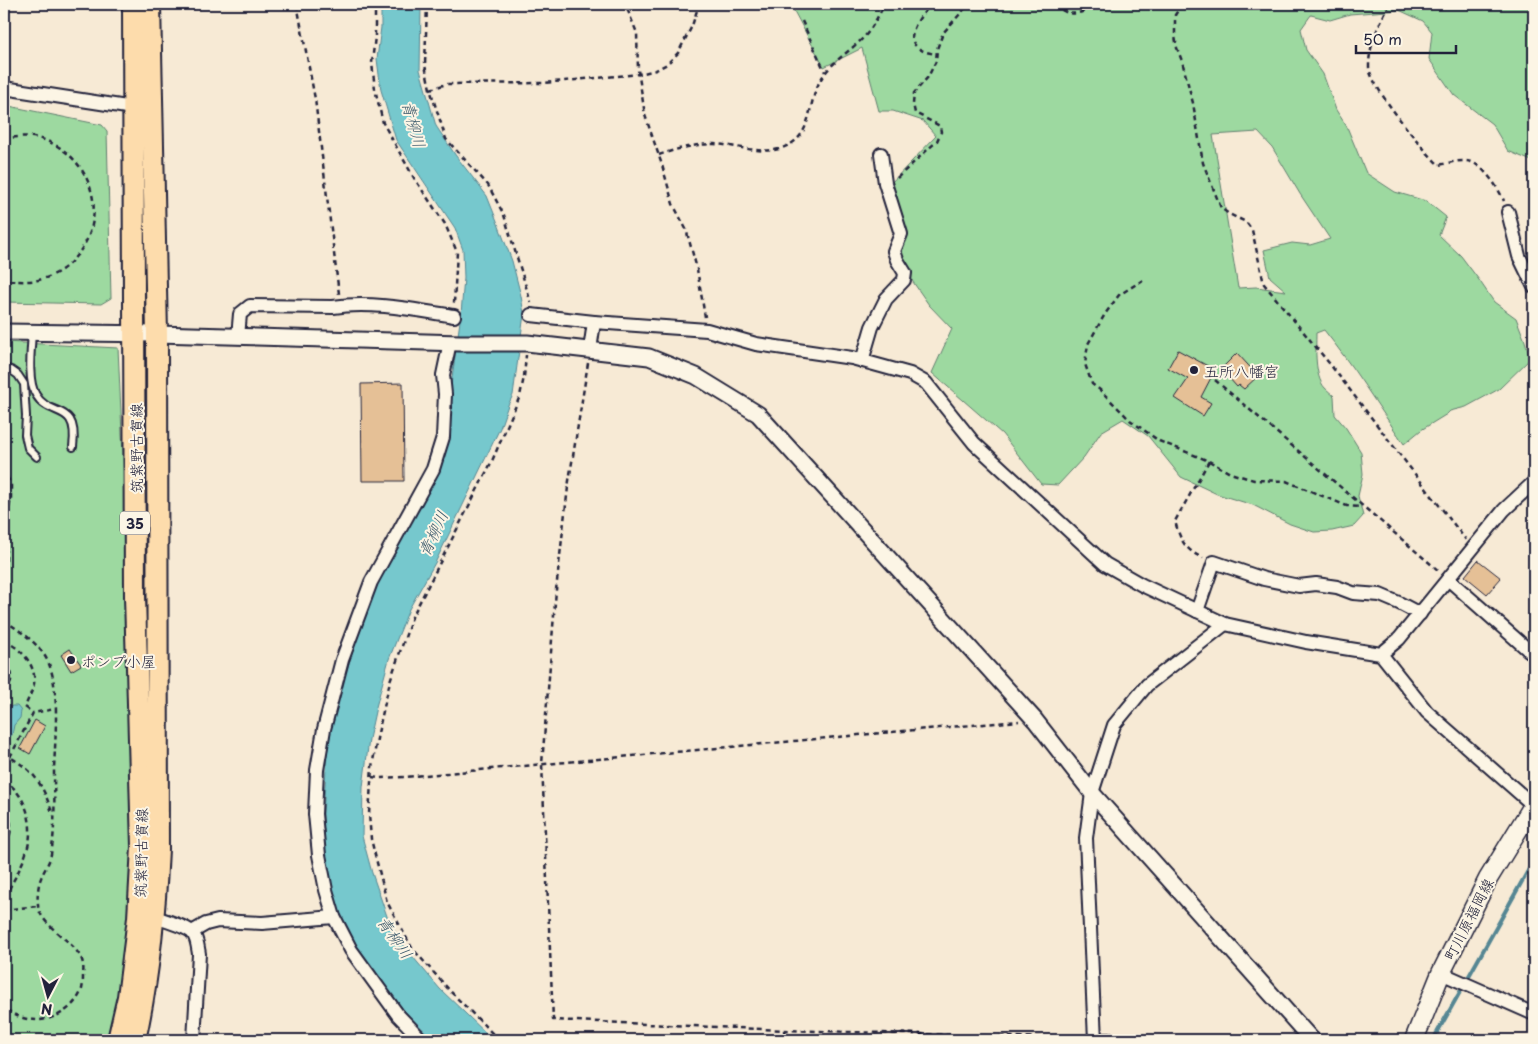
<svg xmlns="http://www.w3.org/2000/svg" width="1538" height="1044" font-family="'Playpen Sans','Klee One',sans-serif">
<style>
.green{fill:#9dd9a0;stroke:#607e6e;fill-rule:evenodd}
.water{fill:#76c8cd;stroke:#548693}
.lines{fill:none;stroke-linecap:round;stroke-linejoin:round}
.stream{stroke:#548693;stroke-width:4}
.building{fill:#e5c096;stroke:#22223b}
.service-casing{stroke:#22223b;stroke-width:10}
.minor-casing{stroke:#22223b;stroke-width:16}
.tertiary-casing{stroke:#22223b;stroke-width:19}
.secondary-casing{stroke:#22223b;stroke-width:21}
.primary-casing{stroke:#22223b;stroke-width:24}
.path{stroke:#22223b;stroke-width:2.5;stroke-dasharray:5 4;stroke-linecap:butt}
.service{stroke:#fcf5e5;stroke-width:6}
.minor{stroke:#fcf5e5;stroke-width:12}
.tertiary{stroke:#fcf5e5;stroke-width:15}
.secondary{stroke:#fcf5e5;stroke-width:18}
.primary{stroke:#fddcac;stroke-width:20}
.poi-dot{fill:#22223b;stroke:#fcf5e5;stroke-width:2}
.labels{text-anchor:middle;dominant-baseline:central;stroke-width:4;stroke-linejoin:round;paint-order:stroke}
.shield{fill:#fcf5e5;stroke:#63616e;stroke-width:1}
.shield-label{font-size:14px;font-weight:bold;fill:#22223b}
.poi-label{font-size:15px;fill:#22223b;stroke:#fcf5e5;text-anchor:start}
.street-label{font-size:15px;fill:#22223b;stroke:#fcf5e5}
.water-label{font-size:16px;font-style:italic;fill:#3f5c6e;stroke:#fcf5e5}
</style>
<rect width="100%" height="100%" fill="#f7ead5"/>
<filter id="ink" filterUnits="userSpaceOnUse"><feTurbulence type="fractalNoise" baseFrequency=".02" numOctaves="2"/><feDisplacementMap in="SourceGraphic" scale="10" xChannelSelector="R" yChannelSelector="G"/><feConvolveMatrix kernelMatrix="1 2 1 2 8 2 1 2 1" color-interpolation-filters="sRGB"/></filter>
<g filter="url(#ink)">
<!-- green -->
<g class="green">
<path d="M 788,4 L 1534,4 L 1534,162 L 1508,151 L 1492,124 L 1454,95 L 1429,59 L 1432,32 L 1423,21 L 1399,10 L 1350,14 L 1330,20 L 1311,15 L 1301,29 L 1306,50 L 1323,74 L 1336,110 L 1347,127 L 1366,173 L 1395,192 L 1426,201 L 1446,217 L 1439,235 L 1461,256 L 1479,280 L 1494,302 L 1516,318 L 1525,341 L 1530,359 L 1499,389 L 1466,407 L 1450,411 L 1447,414 L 1421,430 L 1404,444 C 1378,406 1353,366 1324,330 L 1316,333 C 1316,349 1314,376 1325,388 C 1328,391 1331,393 1334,396 L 1335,415 L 1346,428 L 1361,452 L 1363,474 L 1358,496 L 1363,516 L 1354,526 L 1332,531 L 1314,532 L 1290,524 L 1253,505 L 1217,494 L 1181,477 L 1148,436 L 1123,419 L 1101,432 L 1084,457 L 1058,485 L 1041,484 L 1002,434 L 932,373 L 952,329 L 929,305 L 913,282 L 901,254 L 901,234 L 888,186 L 936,136 L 923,121 L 893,111 L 879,111 L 862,48 L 824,67 L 794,11 ZM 1258,132 L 1272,147 L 1300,194 L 1330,239 L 1310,245 L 1292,243 L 1264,250 L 1270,277 L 1286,291 L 1256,287 L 1238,288 L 1213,135 Z"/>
<path d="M 4,105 L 102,125 L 107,131 L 111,298 L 101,304 L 4,302 Z"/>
<path d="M 4,342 L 118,348 L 130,607 L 135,867 L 113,1040 L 4,1040 Z"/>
</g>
<!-- water -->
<g class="water">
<path d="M 381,4 L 421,4 L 420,70 L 436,126 L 456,156 L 487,196 L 497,221 L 512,261 L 521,296 L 524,314 L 513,395 L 508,405 L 500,428 L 436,561 L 409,609 L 389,659 L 376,707 L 369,739 L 363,787 L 362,836 L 372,873 L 389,922 L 407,950 L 440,989 L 493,1040 L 433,1040 L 402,1008 L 376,975 L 354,941 L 343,921 L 335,902 L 326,862 L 323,814 L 327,754 L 336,702 L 365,615 L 380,579 L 415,512 L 437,473 L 449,441 L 450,392 L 461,314 L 464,278 L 463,250 L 455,228 L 396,140 L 381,90 L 377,59 L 381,27 Z"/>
<path d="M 12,706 L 17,706 L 21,711 L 20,718 L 14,725 L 12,735 L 7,738 L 4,737 L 4,712 L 6,709 Z"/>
</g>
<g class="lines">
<!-- stream -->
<path class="stream" d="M 1433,1040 L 1534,860"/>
</g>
<!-- building -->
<g class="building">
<path d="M 1178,350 L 1215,370 L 1201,397 L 1211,403 L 1203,416 L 1175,398 L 1188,379 L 1168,368 Z"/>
<path d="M 1237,353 L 1258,376 L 1244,389 L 1239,385 L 1237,387 L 1221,369 Z"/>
<path d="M 403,383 L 404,481 L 362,481 L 361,384 Z"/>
<path d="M 1478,560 L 1501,578 L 1487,594 L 1465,576 Z"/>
<path d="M 70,649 L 81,665 L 71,671 L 61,655 Z"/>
<path d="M 35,720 L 45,726 L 30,754 L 20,748 Z"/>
</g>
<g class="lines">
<!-- service casing -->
<g class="service-casing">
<g id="service">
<path d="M 32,333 C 31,349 27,381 36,395 C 50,419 79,401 73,447"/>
<path d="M 4,368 L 11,370 L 18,375 L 24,384 L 26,416 L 25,435 L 28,448 L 37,457"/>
</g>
</g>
<!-- minor casing -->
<g class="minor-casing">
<g id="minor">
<path d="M 4,88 L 133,108"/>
<path d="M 1508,212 L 1519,256 L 1534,287"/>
<path d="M 531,315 L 594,322"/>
<path d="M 238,337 L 240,314 L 250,306 L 333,307 C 372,301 415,310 454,316"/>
<path d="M 590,350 L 594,322 L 707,330 L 756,344 L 852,358 L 910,374 L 926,383 L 974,443 L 1105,564 L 1142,585 L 1225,624 L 1306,642 L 1381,654 L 1427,712 L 1533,805"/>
<path d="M 862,361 L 872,327 L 886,299 L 904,280 L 905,273 L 897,260 L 894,251 L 901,234 L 885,183 L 881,154"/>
<path d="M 1448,579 L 1534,655"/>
<path d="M 1197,611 L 1214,562 L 1264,579 L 1299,586 L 1316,584 L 1337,587 L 1353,593 L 1380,595 L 1399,603 L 1420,614"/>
<path d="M 1381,654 L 1399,639 L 1504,510 L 1534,482"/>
<path d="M 155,917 C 163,920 185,926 192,932 C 197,937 198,948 199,954 L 194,1040"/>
<path d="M 192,932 L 206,924 L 218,921 L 262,923 L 334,917"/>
<path d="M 1441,973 L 1534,1014"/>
<path d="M 422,1040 L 398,1015 L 351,950 L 334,917 L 326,890 L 319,855 L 315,814 L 317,770 L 324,729 L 342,660 L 371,582 L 433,469 L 443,437 L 445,394 L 443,375 L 450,342"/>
<path d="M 1094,1040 L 1112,1040"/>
<path d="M 1095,1040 L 1086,838 L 1092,793 L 1114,725 L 1147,685 L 1225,624"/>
</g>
</g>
<!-- tertiary casing -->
<g class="tertiary-casing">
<path id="tertiary" d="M 4,332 L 157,334 L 460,343 L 527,343 L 649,357 L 696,376 L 758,414 L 1035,720 L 1092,793 L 1312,1040"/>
</g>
<!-- secondary casing -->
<g class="secondary-casing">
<path id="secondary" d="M 1414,1040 L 1441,973 L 1488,879 L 1534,804"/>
</g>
<!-- primary casing -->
<g class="primary-casing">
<g id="primary">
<path d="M 118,1040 L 128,997 L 138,918 L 142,847 L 135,596 L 133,4"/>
<path d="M 135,1040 C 149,977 155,914 158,849 L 157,334 L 150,4"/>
</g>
</g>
<!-- path -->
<g class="path">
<path d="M 297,4 L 315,99 L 339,294"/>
<path d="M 375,4 L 375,36 L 372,63 L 375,89 L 383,123 L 414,178 L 445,224 L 457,252 L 454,303"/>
<path d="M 427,4 L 425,65 L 430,89 L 446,139 L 488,185 L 504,215 L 531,303"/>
<path d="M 620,4 L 628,11 L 637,33 L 638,70 L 645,115 L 662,165 L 673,204 L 686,229 L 697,269 L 705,317"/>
<path d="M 933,4 C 923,11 903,36 917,47 C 922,52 930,53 936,54"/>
<path d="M 1055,4 C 1068,19 1082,14 1097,4"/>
<path d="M 1182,4 L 1175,15 L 1175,36 L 1177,48 L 1182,61 L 1193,103 L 1203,163 L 1221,208 L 1229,214 L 1246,222 L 1252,230 L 1264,284 L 1329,363 L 1466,540"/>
<path d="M 1389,4 C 1380,24 1369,43 1369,66 C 1368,84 1424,151 1439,165 C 1448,163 1462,159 1471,162 C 1484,166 1499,189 1504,201"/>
<path d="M 802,21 L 825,72"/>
<path d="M 430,89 L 447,84 L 543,83 L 639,74 L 656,70 L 667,64 L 678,53 L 692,26 L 699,4"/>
<path d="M 4,139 C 15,137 27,135 38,138 C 90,152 112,215 76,256 C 67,268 53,277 38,280 C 26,282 15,281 4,280"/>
<path d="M 659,155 C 676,149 696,144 714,144 C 735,145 758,154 779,149 C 813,139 806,111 818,85 C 827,64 850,52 865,36 C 873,27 879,14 885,4"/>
<path d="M 897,178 L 937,141 L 941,132 L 940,126 L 915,113 L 913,104 L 914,93 L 928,77 L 936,61 L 937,49 L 943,33 L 969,4"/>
<path d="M 1143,280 L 1119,295 L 1105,314 L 1088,344 L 1085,364 L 1092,384 L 1100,390 L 1130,420 L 1159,441 L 1209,461 L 1175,521 C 1180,540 1185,550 1203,558"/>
<path d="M 588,363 L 568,487 L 556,590 L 542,764 L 553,1020 L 784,1030 L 1082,1039"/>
<path d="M 1215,380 L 1439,571"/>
<path d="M 1209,461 L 1230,473 L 1254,480 L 1286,481 L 1347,506 L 1362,507"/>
<path d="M 4,588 L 6,563 L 6,521 L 11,499 L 11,484 L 4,471"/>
<path d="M 4,620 C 22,633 40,643 49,664 C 60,692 55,740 54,770 C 54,798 56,826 51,854 C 50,862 44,870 41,878 C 38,885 37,897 38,904 C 38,924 71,939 80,956 C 83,960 84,968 83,974 C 83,979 83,985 82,989 C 76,1007 56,1020 38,1020 C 25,1020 13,1016 4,1007"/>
<path d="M 4,641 C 20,647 37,665 34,684 C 32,692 28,699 25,707 L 33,713"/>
<path d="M 4,665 C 16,671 13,684 4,691"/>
<path d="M 4,754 C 35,770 42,783 53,815"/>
<path d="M 10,757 L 33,713 L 55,709"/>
<path d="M 372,777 L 378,778 L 404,777 L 892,732 L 1019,721"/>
<path d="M 4,780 C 27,795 36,827 26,853 C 21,869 11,884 4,899"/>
<path d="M 4,805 C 13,817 13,836 4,847"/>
<path d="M 4,910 L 37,906"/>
<path d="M 784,1030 L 785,1040"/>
<path d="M 499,1040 L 451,992 L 412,948 L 387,902 L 371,839 L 369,814 L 372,767 L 378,733 L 390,681 L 412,617 L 492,461 L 520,396 L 524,377 L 526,355"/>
</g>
<!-- service -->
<use href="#service" class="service"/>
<!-- minor -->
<use href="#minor" class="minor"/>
<!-- tertiary -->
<use href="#tertiary" class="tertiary"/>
<!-- secondary -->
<use href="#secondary" class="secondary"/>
<!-- primary -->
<use href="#primary" class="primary"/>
</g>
</g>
<!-- markers -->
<g class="poi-dot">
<circle cx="1194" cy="370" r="5"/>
<circle cx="71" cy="660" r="5"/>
</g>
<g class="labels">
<!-- shield labels -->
<rect class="shield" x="120" y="511.5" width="30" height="23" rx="4"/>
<g class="shield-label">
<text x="135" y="523">35</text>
</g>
<!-- poi labels -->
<g class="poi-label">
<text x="1204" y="370">五所八幡宮</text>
<text x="81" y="660">ポンプ小屋</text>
</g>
<!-- street labels -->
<g class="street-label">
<text transform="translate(135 448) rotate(-90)">筑紫野古賀線</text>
<text transform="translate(140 853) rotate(-89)">筑紫野古賀線</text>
<text transform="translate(1468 919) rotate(-63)">町川原福岡線</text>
</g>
<!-- water labels -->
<g class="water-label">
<text transform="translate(415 124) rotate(75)">青柳川</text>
<text transform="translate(432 533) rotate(-65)">青柳川</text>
<text transform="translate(396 937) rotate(55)">青柳川</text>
</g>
</g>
<!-- margin -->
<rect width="1538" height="1044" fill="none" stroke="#fcf5e5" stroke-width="20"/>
<rect x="10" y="10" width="1518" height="1024" fill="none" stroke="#22223b" stroke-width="2" filter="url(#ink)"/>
<!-- north arrow -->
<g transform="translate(48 996) rotate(186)" stroke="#fcf5e5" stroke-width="4" paint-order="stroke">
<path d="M0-4L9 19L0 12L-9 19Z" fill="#22223b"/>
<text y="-8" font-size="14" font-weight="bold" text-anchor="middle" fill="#22223b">N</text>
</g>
<!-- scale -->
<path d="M1356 45v8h100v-8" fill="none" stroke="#22223b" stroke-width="2.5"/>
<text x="1363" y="45" font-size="15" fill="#22223b" stroke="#fcf5e5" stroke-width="4" paint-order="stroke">50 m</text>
</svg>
